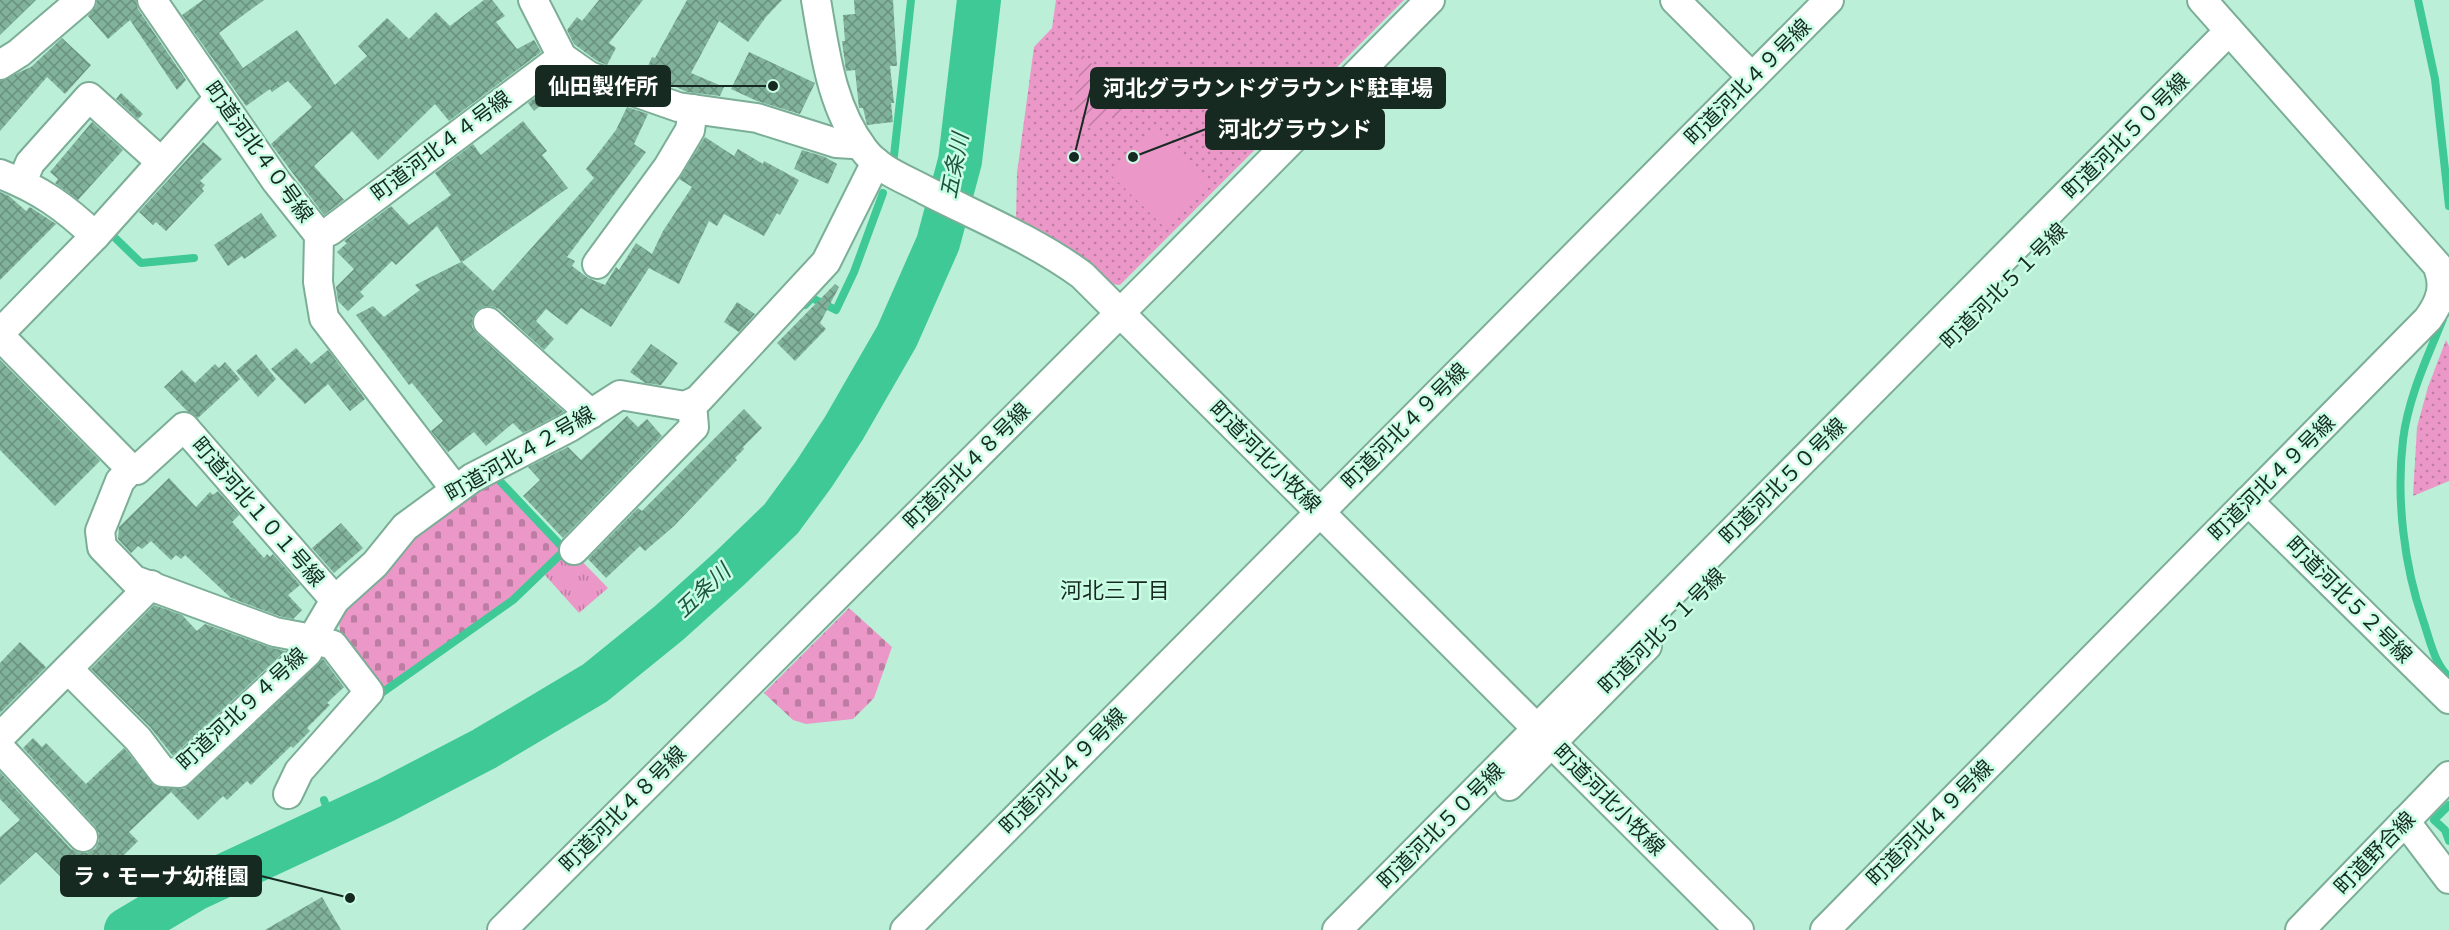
<svg xmlns="http://www.w3.org/2000/svg" width="2449" height="930" font-family="'Nunito Sans','Noto Sans JP',sans-serif">
<style>
.grass{fill:url(#grass-tufts)}
.cemetery{fill:url(#cemetery-stones)}
.park{fill:url(#park-dots)}
.garden{fill:url(#garden-furrows)}
.pitch{fill:#eb98c8}
.lines{fill:none;stroke-linecap:round;stroke-linejoin:round}
.stream{stroke:#3ec997;stroke-width:8}
.river{stroke:#3ec997;stroke-width:44}
.building{fill:url(#building-cross-hatch)}
.minor-casing{stroke:#7cae97;stroke-width:32}
.minor{stroke:#fff;stroke-width:28}
.labels{text-anchor:middle;dominant-baseline:central;stroke-width:5;stroke-linejoin:round;paint-order:stroke}
.street-label{font-size:21px;fill:#162a22;stroke:#c9fde4}
.water-label{font-size:22px;font-style:italic;fill:#1e5540;stroke:#c9fde4}
.neighbourhood-label{font-size:22px;fill:#162a22;stroke:#c9fde4}
.leader{fill:none;stroke:#162a22;stroke-width:2}
.callout-dot{fill:#162a22;stroke:#c9fde4;stroke-width:2}
.callout{fill:#162a22;stroke:#162a22;stroke-width:2}
.callout-label{font-size:22px;text-anchor:middle;font-weight:bold;fill:#fff}
</style>
<defs>
<pattern id="grass-tufts" width="24" height="20" patternUnits="userSpaceOnUse" patternTransform="scale(1.5)"><rect width="24" height="20" fill="#eb98c8"/><path d="M3 7l-1-3M5 7V3M7 7l1-3M15 17l-1-3M17 17v-4M19 17l1-3" fill="none" stroke="#bd7ca2"/></pattern>
<pattern id="cemetery-stones" width="16" height="16" patternUnits="userSpaceOnUse" patternTransform="scale(1.5)"><rect width="16" height="16" fill="#eb98c8"/><path d="M2 7V4a2 2 0 0 1 4 0v3zM10 15v-3a2 2 0 0 1 4 0v3z" fill="#bd7ca2"/></pattern>
<pattern id="park-dots" width="8" height="8" patternUnits="userSpaceOnUse" patternTransform="scale(1.5)"><rect width="8" height="8" fill="#eb98c8"/><path d="M2 2h.1M6 6h.1" fill="none" stroke="#bd7ca2" stroke-width="1.8" stroke-linecap="round"/></pattern>
<pattern id="garden-furrows" width="10" height="10" patternUnits="userSpaceOnUse" patternTransform="scale(1.5)"><rect width="10" height="10" fill="#eb98c8"/><path d="M-1 1l2-2M0 10L10 0M9 11l2-2" fill="none" stroke="#bd7ca2"/></pattern>
<pattern id="building-cross-hatch" width="8" height="8" patternUnits="userSpaceOnUse" patternTransform="scale(1.5)"><rect width="8" height="8" fill="#81b29b"/><path d="M0 0l8 8M0 8l8-8" fill="none" stroke="#69917e"/></pattern>
</defs>
<rect width="100%" height="100%" fill="#bcefd7"/>
<!-- grass -->
<path class="grass" d="M 570,549 L 608,588 L 579,613 L 544,574 Z"/>
<!-- cemetery -->
<g class="cemetery">
<path d="M 491,477 L 562,549 L 511,598 L 379,692 L 341,639 L 338,613 L 407,536 Z"/>
<path d="M 849,608 L 892,647 L 874,698 L 853,719 L 806,724 L 793,720 L 764,693 Z"/>
</g>
<!-- park -->
<g class="park">
<path d="M 1056,0 L 1404,0 L 1120,285 L 1110,284 L 1016,222 L 1017,173 L 1034,47 L 1052,28 Z"/>
<path d="M 2446,340 L 2449,346 L 2449,481 L 2413,496 L 2417,427 L 2428,387 Z"/>
</g>
<!-- garden -->
<path class="garden" d="M 1082,54 L 1135,106 L 1127,116 L 1107,117 L 1094,131 L 1074,111 Z"/>
<!-- pitch -->
<path class="pitch" d="M 1157,127 L 1211,181 L 1165,228 L 1111,175 Z"/>
<g class="lines">
<!-- stream -->
<g class="stream">
<path d="M 2418,0 L 2435,79 L 2449,206"/>
<path d="M 894,156 L 911,0"/>
<path d="M 107,230 L 141,263 L 194,258"/>
<path d="M 805,305 L 812,298 L 836,310 L 854,272 L 883,193"/>
<path d="M 2443,319 C 2427,358 2408,398 2403,440 C 2396,498 2404,566 2423,620 C 2430,640 2434,663 2449,677"/>
<path d="M 376,697 L 513,600 L 565,550 L 497,478 L 501,475"/>
<path d="M 324,800 L 332,825"/>
<path d="M 2449,805 L 2434,820 L 2445,830 L 2449,841"/>
</g>
<!-- river -->
<path class="river" d="M 126,930 L 195,889 L 386,800 L 484,749 L 595,683 L 669,623 L 729,569 L 781,519 L 814,474 L 844,428 L 897,336 L 938,243 L 960,161 L 979,0"/>
</g>
<!-- building -->
<g class="building">
<path d="M 0,0 L 36,0 L 0,35 Z"/>
<path d="M 97,0 L 136,0 L 138,9 L 186,80 L 177,90 L 130,20 L 108,39 L 88,16 L 96,6 Z"/>
<path d="M 203,0 L 264,0 L 219,33 L 243,68 L 297,30 L 335,85 L 367,56 L 358,46 L 387,18 L 409,39 L 436,12 L 450,26 L 484,0 L 492,0 L 505,16 L 496,22 L 517,49 L 534,40 L 541,52 L 449,121 L 435,104 L 378,160 L 352,131 L 314,166 L 344,200 L 324,215 L 271,144 L 312,107 L 288,81 L 272,92 L 270,89 L 246,106 L 182,15 Z"/>
<path d="M 599,0 L 643,0 L 609,43 L 616,48 L 607,65 L 597,61 L 574,44 L 567,30 L 577,17 L 582,21 Z"/>
<path d="M 687,0 L 782,0 L 766,17 L 748,42 L 719,21 L 691,73 L 724,87 L 720,96 L 687,92 L 645,73 L 652,57 L 655,58 Z"/>
<path d="M 854,0 L 893,0 L 897,66 L 890,66 L 894,103 L 891,103 L 893,122 L 867,125 L 863,108 L 859,108 L 855,70 L 846,71 L 842,41 L 845,41 L 843,15 L 855,14 Z"/>
<path d="M 62,38 L 91,65 L 65,94 L 47,77 L 0,131 L 0,81 L 31,67 Z"/>
<path d="M 749,52 L 815,83 L 800,114 L 757,101 L 731,89 Z"/>
<path d="M 562,77 L 569,83 L 534,111 L 528,103 Z"/>
<path d="M 121,93 L 143,114 L 138,119 L 116,99 Z"/>
<path d="M 627,107 L 648,114 L 634,144 L 646,152 L 567,257 L 575,261 L 572,266 L 588,278 L 605,285 L 616,267 L 619,270 L 636,243 L 652,254 L 663,231 L 692,187 L 679,179 L 705,137 L 734,156 L 738,149 L 763,164 L 764,161 L 799,180 L 780,215 L 777,213 L 764,236 L 724,214 L 717,226 L 709,221 L 679,284 L 649,268 L 611,327 L 581,308 L 567,325 L 546,309 L 536,321 L 554,339 L 544,350 L 499,309 L 491,306 L 482,307 L 476,311 L 472,319 L 472,327 L 477,334 L 564,412 L 523,433 L 513,423 L 486,446 L 474,432 L 448,452 L 431,431 L 443,421 L 412,383 L 409,385 L 356,315 L 373,306 L 384,317 L 420,290 L 415,285 L 461,262 L 437,226 L 396,265 L 392,261 L 360,292 L 364,296 L 348,311 L 338,301 L 336,287 L 354,269 L 337,252 L 347,243 L 344,241 L 391,206 L 409,225 L 451,195 L 435,173 L 473,144 L 481,155 L 523,121 L 547,151 L 542,155 L 568,188 L 462,262 L 493,291 L 594,178 L 586,169 L 616,130 Z"/>
<path d="M 92,122 L 123,150 L 78,200 L 55,183 L 58,179 L 50,172 Z"/>
<path d="M 203,142 L 222,159 L 200,181 L 205,185 L 202,189 L 204,191 L 166,231 L 156,222 L 153,225 L 139,212 Z"/>
<path d="M 802,150 L 825,157 L 837,164 L 828,184 L 794,169 Z"/>
<path d="M 0,192 L 9,196 L 26,211 L 30,207 L 56,224 L 0,280 Z"/>
<path d="M 261,213 L 277,236 L 244,259 L 242,256 L 228,266 L 214,245 Z"/>
<path d="M 835,284 L 839,287 L 820,323 L 826,329 L 795,361 L 777,343 Z"/>
<path d="M 737,302 L 755,314 L 739,332 L 724,322 Z"/>
<path d="M 651,344 L 678,363 L 661,385 L 645,383 L 630,372 Z"/>
<path d="M 296,348 L 311,364 L 328,350 L 365,399 L 350,411 L 328,384 L 305,404 L 271,369 Z"/>
<path d="M 256,354 L 276,379 L 258,397 L 236,371 Z"/>
<path d="M 0,360 L 100,461 L 55,506 L 0,450 Z"/>
<path d="M 225,362 L 240,379 L 198,418 L 187,411 L 164,387 L 182,370 L 195,383 L 215,364 L 219,368 Z"/>
<path d="M 744,409 L 762,428 L 743,447 L 744,449 L 735,458 L 737,460 L 674,526 L 645,551 L 640,546 L 606,578 L 588,559 L 638,508 L 642,511 Z"/>
<path d="M 627,416 L 638,427 L 647,419 L 662,436 L 563,538 L 523,496 L 540,480 L 528,467 L 568,447 L 581,460 Z"/>
<path d="M 169,478 L 196,507 L 210,492 L 213,495 L 218,491 L 239,515 L 232,522 L 264,558 L 267,554 L 270,557 L 273,554 L 300,585 L 288,595 L 302,610 L 293,619 L 279,616 L 231,598 L 185,555 L 181,559 L 176,555 L 171,560 L 151,541 L 142,549 L 138,546 L 131,553 L 118,539 L 119,527 Z"/>
<path d="M 341,523 L 363,548 L 334,573 L 312,548 Z"/>
<path d="M 154,605 L 182,615 L 197,631 L 205,624 L 269,647 L 285,651 L 173,756 L 150,727 L 91,669 Z"/>
<path d="M 20,642 L 46,667 L 0,713 L 0,663 Z"/>
<path d="M 323,659 L 344,687 L 327,703 L 330,705 L 307,728 L 310,731 L 293,748 L 291,746 L 251,785 L 247,781 L 227,800 L 223,796 L 198,820 L 171,792 L 129,832 L 138,841 L 115,864 L 109,858 L 75,891 L 36,852 L 0,885 L 0,837 L 20,820 L 0,799 L 0,772 L 71,849 L 79,853 L 87,853 L 95,849 L 99,841 L 99,833 L 95,826 L 23,748 L 33,738 L 42,747 L 46,743 L 86,784 L 124,748 L 155,786 L 184,789 Z"/>
<path d="M 322,897 L 341,930 L 265,930 Z"/>
</g>
<g class="lines">
<!-- minor casing -->
<g class="minor-casing">
<g id="minor">
<path d="M 152,0 L 276,181 L 319,235 L 318,282 L 324,318 L 455,489"/>
<path d="M 533,0 L 562,57 L 589,76 L 678,107 L 757,118 L 836,143 L 852,144 L 858,142"/>
<path d="M 816,0 C 825,52 831,107 864,150 C 879,170 905,179 925,190 C 976,216 1036,241 1082,275 L 1739,930"/>
<path d="M 1675,0 L 1752,77"/>
<path d="M 0,65 L 19,53 L 81,0"/>
<path d="M 0,174 C 39,189 65,207 95,236 L 0,333"/>
<path d="M 22,182 L 30,163 L 89,97 L 161,162"/>
<path d="M 319,235 L 330,231 L 562,57"/>
<path d="M 95,236 L 219,98"/>
<path d="M 597,264 L 668,167 L 690,130 L 693,109"/>
<path d="M 488,322 L 591,414"/>
<path d="M 0,336 L 131,469 L 137,470 L 184,427 L 335,600"/>
<path d="M 131,469 L 120,481 L 100,531 L 102,547 L 134,580 L 275,632 L 312,639 L 335,600 L 375,564 L 405,527 L 472,478 L 570,427 L 620,395 L 685,406 L 698,400 L 826,262 L 876,162"/>
<path d="M 2248,501 L 2449,699"/>
<path d="M 574,550 L 694,427 L 692,404"/>
<path d="M 68,669 L 138,739 L 163,772 L 179,773 L 308,652 L 312,639 L 333,645 L 369,692 L 299,771 L 288,794"/>
<path d="M 0,737 L 151,585"/>
<path d="M 0,748 L 83,837"/>
<path d="M 1509,786 L 1647,646"/>
<path d="M 2405,821 L 2449,879"/>
<path d="M 502,930 L 1157,276 L 1430,0"/>
<path d="M 905,930 L 1829,0"/>
<path d="M 1337,930 L 2229,31"/>
<path d="M 1825,930 L 2428,319 C 2441,301 2446,286 2437,265 L 2202,0"/>
<path d="M 2300,930 L 2449,776"/>
</g>
</g>
<!-- minor -->
<use href="#minor" class="minor"/>
</g>
<g class="labels">
<!-- street labels -->
<g class="street-label">
<text transform="translate(1748 82) rotate(-45)">町道河北４９号線</text>
<text transform="translate(2126 136) rotate(-45)">町道河北５０号線</text>
<text transform="translate(441 146) rotate(-37)">町道河北４４号線</text>
<text transform="translate(259 152) rotate(54)">町道河北４０号線</text>
<text transform="translate(2004 286) rotate(-45)">町道河北５１号線</text>
<text transform="translate(1405 426) rotate(-45)">町道河北４９号線</text>
<text transform="translate(520 454) rotate(-30)">町道河北４２号線</text>
<text transform="translate(1265 457) rotate(45)">町道河北小牧線</text>
<text transform="translate(967 466) rotate(-45)">町道河北４８号線</text>
<text transform="translate(2272 478) rotate(-45)">町道河北４９号線</text>
<text transform="translate(1783 481) rotate(-45)">町道河北５０号線</text>
<text transform="translate(258 512) rotate(49)">町道河北１０１号線</text>
<text transform="translate(2349 600) rotate(45)">町道河北５２号線</text>
<text transform="translate(1662 631) rotate(-45)">町道河北５１号線</text>
<text transform="translate(242 709) rotate(-43)">町道河北９４号線</text>
<text transform="translate(1063 771) rotate(-45)">町道河北４９号線</text>
<text transform="translate(1609 800) rotate(45)">町道河北小牧線</text>
<text transform="translate(623 809) rotate(-45)">町道河北４８号線</text>
<text transform="translate(1930 823) rotate(-45)">町道河北４９号線</text>
<text transform="translate(1441 826) rotate(-45)">町道河北５０号線</text>
<text transform="translate(2375 853) rotate(-46)">町道野合線</text>
</g>
<!-- water labels -->
<g class="water-label">
<text transform="translate(955 166) rotate(-79)">五条川</text>
<text transform="translate(703 591) rotate(-43)">五条川</text>
</g>
<!-- neighbourhood labels -->
<g class="neighbourhood-label">
<text x="1115" y="591">河北三丁目</text>
</g>
</g>
<!-- callouts -->
<path class="leader" d="M773 86L670 86M1074 157L1091 88M1133 157L1206 129M350 898L261 876"/>
<g class="callout-dot">
<circle cx="773" cy="86" r="6"/>
<circle cx="1074" cy="157" r="6"/>
<circle cx="1133" cy="157" r="6"/>
<circle cx="350" cy="898" r="6"/>
</g>
<g class="callout">
<rect x="536" y="66" width="134" height="40" rx="6"/>
<rect x="1091" y="68" width="354" height="40" rx="6"/>
<rect x="1206" y="109" width="178" height="40" rx="6"/>
<rect x="61" y="856" width="200" height="40" rx="6"/>
</g>
<g class="callout-label">
<text x="603" y="94">仙田製作所</text>
<text x="1268" y="96">河北グラウンドグラウンド駐車場</text>
<text x="1295" y="137">河北グラウンド</text>
<text x="161" y="884">ラ・モーナ幼稚園</text>
</g>
</svg>
